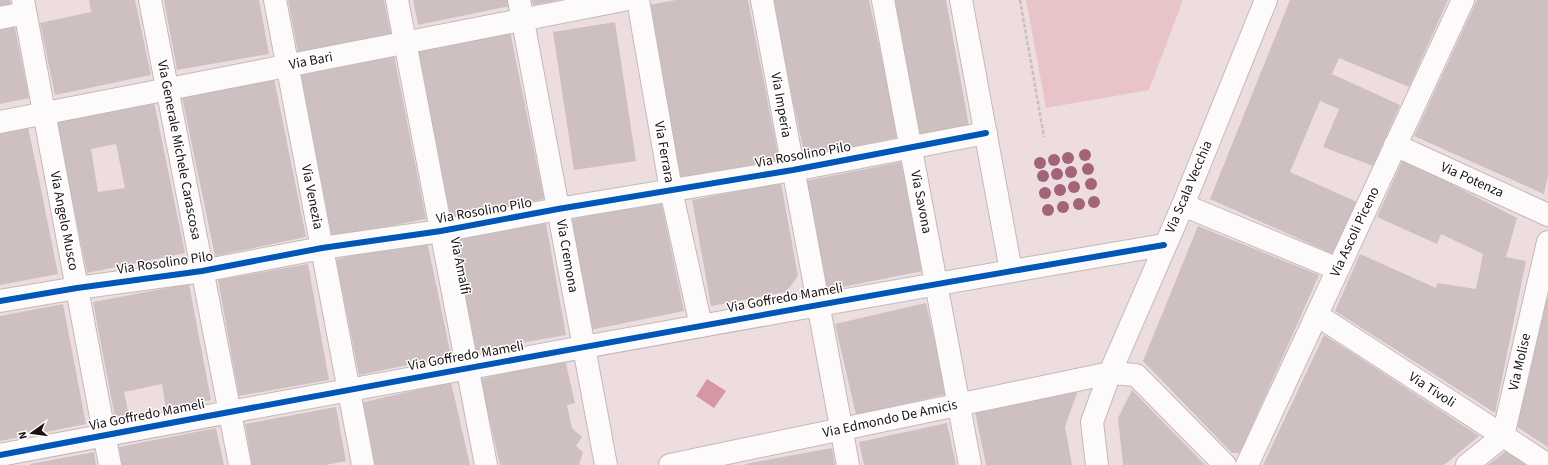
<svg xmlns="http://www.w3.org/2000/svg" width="1548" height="465" font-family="'Source Sans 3',sans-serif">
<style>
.green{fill:#e8c4c8}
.water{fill:#d597a1}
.building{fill:#cec0c1;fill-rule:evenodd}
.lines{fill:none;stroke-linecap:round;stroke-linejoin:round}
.minor-casing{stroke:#c5b8b9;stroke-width:24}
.path{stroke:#c7c1c2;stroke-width:2.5;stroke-dasharray:4 2;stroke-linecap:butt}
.minor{stroke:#fcfafa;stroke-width:22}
.cycleway-casing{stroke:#fff;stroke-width:8}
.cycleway{stroke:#0057b8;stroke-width:6}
.tree{fill:#a36379}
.labels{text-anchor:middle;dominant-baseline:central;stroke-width:3;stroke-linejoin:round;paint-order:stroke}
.street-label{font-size:14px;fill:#1d1214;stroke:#fff}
</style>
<rect width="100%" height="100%" fill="#eedddf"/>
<!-- green -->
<path class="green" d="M 1026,0 L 1183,0 L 1149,90 L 1046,108 Z"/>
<!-- water -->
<path class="water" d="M 707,379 L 726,391 L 714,408 L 696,396 Z"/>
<!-- building -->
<g class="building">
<path d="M 0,0 L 10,0 L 11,5 L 0,7 Z"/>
<path d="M 89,0 L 135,0 L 151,75 L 55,95 L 40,23 L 91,12 Z"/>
<path d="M 164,0 L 259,0 L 269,54 L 177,70 Z"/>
<path d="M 288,0 L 384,0 L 391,35 L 298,53 Z"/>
<path d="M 413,0 L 508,0 L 510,6 L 418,25 Z"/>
<path d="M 532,0 L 556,0 L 556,1 L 533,5 Z"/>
<path d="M 676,0 L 748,0 L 779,160 L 681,178 L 648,5 Z"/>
<path d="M 771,0 L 869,0 L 899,137 L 805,157 Z"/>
<path d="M 895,0 L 946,0 L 969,126 L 920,135 Z"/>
<path d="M 1290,0 L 1448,0 L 1409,87 L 1339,58 L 1332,74 L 1400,105 L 1373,166 L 1323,147 L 1339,109 L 1320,101 L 1290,172 L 1357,202 L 1333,254 L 1210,199 Z"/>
<path d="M 1477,0 L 1548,0 L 1548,176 L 1544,194 L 1414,136 Z"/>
<path d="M 615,22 L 636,161 L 574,170 L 553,32 Z"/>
<path d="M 14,23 L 29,98 L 0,104 L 0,26 Z"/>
<path d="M 510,31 L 544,199 L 450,218 L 415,50 Z"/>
<path d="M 394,55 L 426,219 L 332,237 L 300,73 Z"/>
<path d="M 274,78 L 306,237 L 215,256 L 182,97 Z"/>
<path d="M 154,102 L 185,253 L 87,273 L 56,122 ZM 116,144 L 125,188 L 98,192 L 91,149 Z"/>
<path d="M 28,128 L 39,179 L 30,181 L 39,179 L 58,274 L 0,285 L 0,134 Z"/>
<path d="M 1403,159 L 1517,218 L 1506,257 L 1526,261 L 1495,413 L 1335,311 L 1360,254 L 1436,288 L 1437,283 L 1476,289 L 1483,254 L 1441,234 L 1437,244 L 1377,217 Z"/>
<path d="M 901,162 L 923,271 L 827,290 L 805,181 Z"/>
<path d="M 781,183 L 798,276 L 786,292 L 711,306 L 692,200 Z"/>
<path d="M 661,201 L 684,311 L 590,330 L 568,220 Z"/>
<path d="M 546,223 L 566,335 L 475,351 L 455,240 Z"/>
<path d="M 1198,226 L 1319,275 L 1240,453 L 1232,453 L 1143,361 Z"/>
<path d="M 427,241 L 451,356 L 359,375 L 336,259 Z"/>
<path d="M 308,264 L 329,380 L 239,396 L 218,280 Z"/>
<path d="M 189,284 L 211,400 L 166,408 L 162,384 L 124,392 L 129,416 L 115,418 L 93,302 Z"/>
<path d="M 1547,297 L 1548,297 L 1548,447 L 1517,427 Z"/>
<path d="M 926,303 L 947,394 L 856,415 L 835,324 Z"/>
<path d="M 63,304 L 86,424 L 0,441 L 0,316 Z"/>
<path d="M 1324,335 L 1351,352 L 1479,436 L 1444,465 L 1263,465 Z"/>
<path d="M 565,359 L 575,403 L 567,405 L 572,428 L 582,437 L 576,446 L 583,452 L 579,465 L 500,465 L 480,379 Z"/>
<path d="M 451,382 L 470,465 L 374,465 L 360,403 Z"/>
<path d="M 1078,390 L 1065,427 L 1072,465 L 986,465 L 975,412 Z"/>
<path d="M 1132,390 L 1171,430 L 1205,465 L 1123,465 L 1118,418 Z"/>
<path d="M 336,407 L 346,461 L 326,465 L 252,465 L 245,424 Z"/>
<path d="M 947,423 L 956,465 L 864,465 L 859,442 Z"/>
<path d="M 216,428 L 224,465 L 122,465 L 119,447 Z"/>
<path d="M 832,448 L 835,465 L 745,465 L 745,464 Z"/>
<path d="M 1506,451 L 1526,465 L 1488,465 Z"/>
<path d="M 94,452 L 96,465 L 30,465 L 30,464 Z"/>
</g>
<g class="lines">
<!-- minor casing -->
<g class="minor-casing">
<g id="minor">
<path d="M 23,0 L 110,465"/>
<path d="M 150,0 L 240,465"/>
<path d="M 275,0 L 363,465"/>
<path d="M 397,0 L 486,465"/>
<path d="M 519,0 L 606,465"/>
<path d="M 638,0 L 671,190 L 701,326"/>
<path d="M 762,0 L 848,465"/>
<path d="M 883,0 L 970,465"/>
<path d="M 961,0 L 1011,271"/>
<path d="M 0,18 L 25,13"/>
<path d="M 0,122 L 623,0"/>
<path d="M 1395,145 L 1548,215"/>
<path d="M 1183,205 L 1338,269"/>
<path d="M 0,301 L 77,288 L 202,271 L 322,248 L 441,231 L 558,209 L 793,170 L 986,133"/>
<path d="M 1317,315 L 1548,465"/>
<path d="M 0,455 C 388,382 775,311 1164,245"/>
<path d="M 670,465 L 1110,373 L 1136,375 L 1225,465"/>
<path d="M 1097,465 L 1092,422 L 1110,373 L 1183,205 L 1266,0"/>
<path d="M 1247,465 L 1463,0"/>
<path d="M 1467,465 L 1503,436 L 1548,242"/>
</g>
</g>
<!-- path -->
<path class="path" d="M 1020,0 L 1044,137"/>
<!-- minor -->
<use href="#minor" class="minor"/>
<!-- cycleway casing -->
<g class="cycleway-casing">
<g id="cycleway">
<path d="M 0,301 L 77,288 L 202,271 L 322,248 L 441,231 L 558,209 L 793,170 L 986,133"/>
<path d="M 0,455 C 388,382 775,311 1164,245"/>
</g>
</g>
<!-- cycleway -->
<use href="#cycleway" class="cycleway"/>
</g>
<!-- trees -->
<g class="tree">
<circle cx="1085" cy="155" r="6"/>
<circle cx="1068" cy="158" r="6"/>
<circle cx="1054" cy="160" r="6"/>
<circle cx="1040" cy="163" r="6"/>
<circle cx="1088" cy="169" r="6"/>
<circle cx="1071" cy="172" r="6"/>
<circle cx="1057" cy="174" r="6"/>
<circle cx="1043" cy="176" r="6"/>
<circle cx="1091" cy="184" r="6"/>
<circle cx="1074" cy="187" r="6"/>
<circle cx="1060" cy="190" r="6"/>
<circle cx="1045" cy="193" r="6"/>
<circle cx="1094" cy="202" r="6"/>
<circle cx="1079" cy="204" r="6"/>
<circle cx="1063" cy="207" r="6"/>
<circle cx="1048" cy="210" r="6"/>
</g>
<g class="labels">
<!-- street labels -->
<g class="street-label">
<text transform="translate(311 61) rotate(-11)">Via Bari</text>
<text transform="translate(781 105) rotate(80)">Via Imperia</text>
<text transform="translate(179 150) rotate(79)">Via Generale Michele Carascosa</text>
<text transform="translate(664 152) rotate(80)">Via Ferrara</text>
<text transform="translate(803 155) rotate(-10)">Via Rosolino Pilo</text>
<text transform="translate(1472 180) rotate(24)">Via Potenza</text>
<text transform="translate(1189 187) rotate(-67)">Via Scala Vecchia</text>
<text transform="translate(312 197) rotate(79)">Via Venezia</text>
<text transform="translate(921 202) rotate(79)">Via Savona</text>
<text transform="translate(484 211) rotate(-10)">Via Rosolino Pilo</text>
<text transform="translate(64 221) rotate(79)">Via Angelo Musco</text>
<text transform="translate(1355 232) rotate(-65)">Via Ascoli Piceno</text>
<text transform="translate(567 256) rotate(80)">Via Cremona</text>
<text transform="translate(165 263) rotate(-8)">Via Rosolino Pilo</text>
<text transform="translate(460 266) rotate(79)">Via Amalfi</text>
<text transform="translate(785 298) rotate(-10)">Via Goffredo Mameli</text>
<text transform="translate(466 356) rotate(-10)">Via Goffredo Mameli</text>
<text transform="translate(1520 362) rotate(-77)">Via Molise</text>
<text transform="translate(1432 390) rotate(33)">Via Tivoli</text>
<text transform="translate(147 415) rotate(-11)">Via Goffredo Mameli</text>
<text transform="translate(890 419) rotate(-12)">Via Edmondo De Amicis</text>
</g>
</g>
<!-- north arrow -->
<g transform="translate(32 433) rotate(256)" stroke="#ffffff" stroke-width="3" paint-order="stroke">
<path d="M0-3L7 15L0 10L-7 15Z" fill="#1d1214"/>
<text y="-6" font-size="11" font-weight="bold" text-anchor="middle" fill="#1d1214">N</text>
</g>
</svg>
